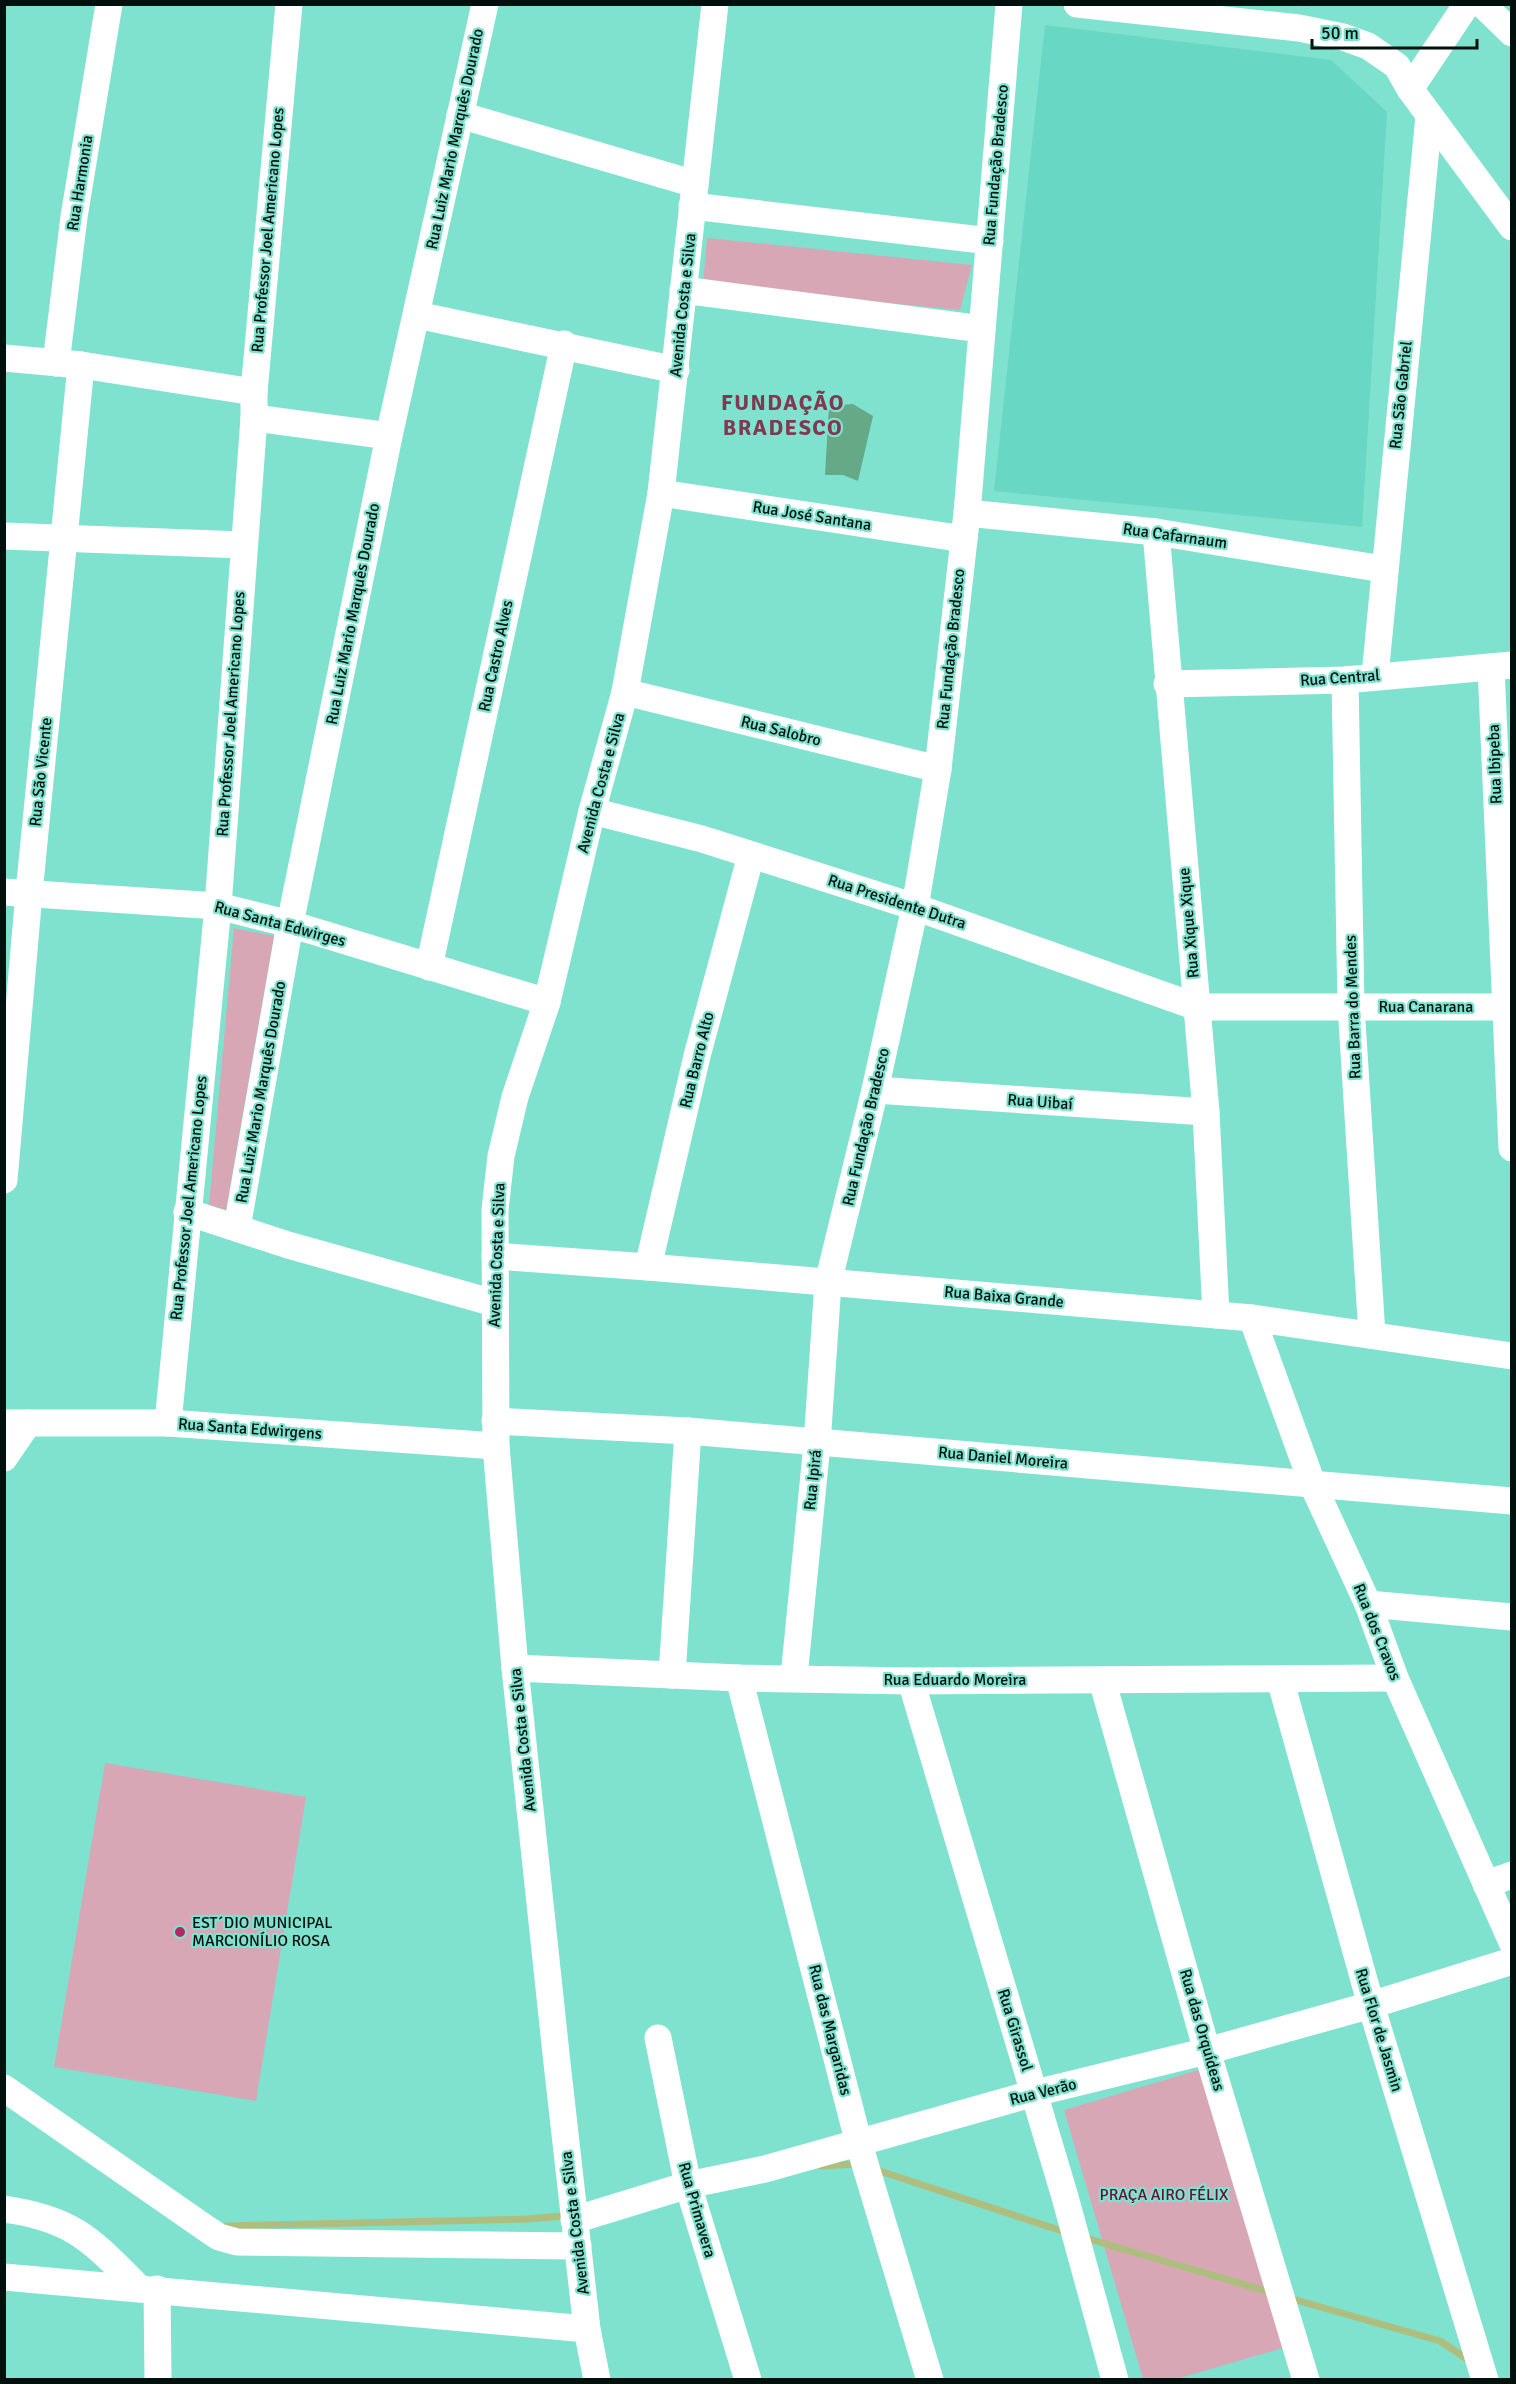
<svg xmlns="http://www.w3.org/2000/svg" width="1516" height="2384" font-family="Signika,sans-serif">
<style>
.built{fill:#68d7c3}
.green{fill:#d8a7b5}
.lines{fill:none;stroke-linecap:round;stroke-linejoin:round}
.stream{stroke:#aebe7e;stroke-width:7}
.building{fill:#65a986}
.street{stroke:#fff;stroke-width:27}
.poi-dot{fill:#b42965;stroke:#7fe2cf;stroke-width:2}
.labels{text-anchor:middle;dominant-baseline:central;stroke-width:4.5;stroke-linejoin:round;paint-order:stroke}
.street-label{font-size:16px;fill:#00100c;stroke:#7fe2cf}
.poi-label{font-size:16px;fill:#00100c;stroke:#7fe2cf;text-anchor:start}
.park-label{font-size:16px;fill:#610f33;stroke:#7fe2cf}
.district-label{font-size:22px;font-weight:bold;letter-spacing:1.5px;fill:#7f3951;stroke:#7fe2cf}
</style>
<rect width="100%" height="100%" fill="#7fe2cf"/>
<!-- built -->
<path class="built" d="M 1045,25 L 1331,60 L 1387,112 L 1362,527 L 994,491 Z"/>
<!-- green -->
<g class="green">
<path d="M 707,238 L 972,265 L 960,310 L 703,285 Z"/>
<path d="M 234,928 L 274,936 L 226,1210 L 209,1205 Z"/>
<path d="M 105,1763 L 306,1797 L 256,2101 L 54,2067 Z"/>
<path d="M 1202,2069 L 1283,2348 L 1176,2379 L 1143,2379 L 1064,2110 Z"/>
</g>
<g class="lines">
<!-- stream -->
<g class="stream">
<path d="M 821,2166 L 858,2164"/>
<path d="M 874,2169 L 1068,2233"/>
<path d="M 226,2226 L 527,2219 L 565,2216"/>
<path d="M 1082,2237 L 1273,2293"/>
<path d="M 1289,2298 L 1440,2341 L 1470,2361"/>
</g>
</g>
<!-- building -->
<path class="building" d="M 853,404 L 873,416 L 858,481 L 843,475 L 825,475 L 829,406 Z"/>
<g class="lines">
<!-- street -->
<g class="street">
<path d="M 1077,4 L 1299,28 L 1343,37 L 1368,46 L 1397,66 L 1410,89 L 1512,227"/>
<path d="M 1482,4 L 1512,33"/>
<path d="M 1410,89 L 1467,4"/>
<path d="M 460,115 L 695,184"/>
<path d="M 692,206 L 990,241"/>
<path d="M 683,290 L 982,329"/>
<path d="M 417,315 L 676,370"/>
<path d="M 4,358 L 81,365 L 254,392"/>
<path d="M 56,363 L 74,217 L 109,4"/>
<path d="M 254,418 L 389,436"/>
<path d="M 661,493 L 964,539"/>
<path d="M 967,513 L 1156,532 L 1383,569"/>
<path d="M 1156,532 L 1206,1112 L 1216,1315"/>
<path d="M 4,536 L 243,545"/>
<path d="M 1491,667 L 1512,1148"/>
<path d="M 1375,676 L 1429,116"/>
<path d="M 1345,680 L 1351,1006 L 1372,1335"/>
<path d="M 1167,684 L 1345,680 L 1512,665"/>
<path d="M 625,692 L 938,769"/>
<path d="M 592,811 L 702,839 L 915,907 L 1197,1007 L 1512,1007"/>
<path d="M 4,892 L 218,906 L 290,924 L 547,1002"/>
<path d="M 429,967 L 564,344"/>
<path d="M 875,1090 L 1206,1112"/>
<path d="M 4,1180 L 29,893 L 81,365"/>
<path d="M 187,1212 L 288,1245 L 494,1303"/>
<path d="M 237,1228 L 290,924 L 389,436 L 485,4"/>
<path d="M 495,1256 L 648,1267 L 1252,1318 L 1512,1356"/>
<path d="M 648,1267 L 697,1056 L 751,855"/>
<path d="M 1252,1318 L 1312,1483 L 1368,1604 L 1395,1678 L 1512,1942"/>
<path d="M 495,1421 L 688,1431 L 1512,1501"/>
<path d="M 4,1423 L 168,1423 L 496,1446"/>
<path d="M 168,1423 L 218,906 L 254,418 L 254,392 L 289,4"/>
<path d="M 4,1458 L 28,1423"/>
<path d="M 1368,1604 L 1512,1617"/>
<path d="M 515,1668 L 739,1678 L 911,1681 L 1395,1678"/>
<path d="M 672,1675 L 688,1431"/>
<path d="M 794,1677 L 817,1444 L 828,1283 L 875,1090 L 915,907 L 938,769 L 967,513 L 1009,4"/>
<path d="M 739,1678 L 859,2144 L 930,2380"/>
<path d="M 1280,1679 L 1371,2005 L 1485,2380"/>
<path d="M 1102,1680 L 1207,2051 L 1306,2380"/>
<path d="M 911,1681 L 1065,2197 L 1115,2380"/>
<path d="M 1486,1884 L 1512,1875"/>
<path d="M 658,2038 L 688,2185 L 748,2380"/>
<path d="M 4,2088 L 204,2227 L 219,2237 L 237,2242 L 578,2246"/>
<path d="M 4,2209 C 74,2219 91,2240 139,2288"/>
<path d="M 574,2220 L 688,2185 L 765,2169 L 1035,2093 L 1207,2051 L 1371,2005 L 1512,1961"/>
<path d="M 4,2277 L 587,2329"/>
<path d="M 157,2289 L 158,2380"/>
<path d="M 597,2380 L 587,2329 L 557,2063 L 515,1668 L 496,1446 L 495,1210 L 501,1156 L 515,1097 L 547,1002 L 592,811 L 625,692 L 661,493 L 715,4"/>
</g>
</g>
<!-- markers -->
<circle class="poi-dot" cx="180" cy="1932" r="6"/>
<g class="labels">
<!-- street labels -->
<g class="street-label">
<text transform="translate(455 139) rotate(-78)">Rua Luiz Mario Marquês Dourado</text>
<text transform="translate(996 165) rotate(-85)">Rua Fundação Bradesco</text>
<text transform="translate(80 183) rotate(-81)">Rua Harmonia</text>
<text transform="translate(268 230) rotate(-85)">Rua Professor Joel Americano Lopes</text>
<text transform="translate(683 305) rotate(-84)">Avenida Costa e Silva</text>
<text transform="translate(1401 395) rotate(-84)">Rua São Gabriel</text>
<text transform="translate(812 516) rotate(9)">Rua José Santana</text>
<text transform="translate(1175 536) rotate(8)">Rua Cafarnaum</text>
<text transform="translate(353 614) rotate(-79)">Rua Luiz Mario Marquês Dourado</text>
<text transform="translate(951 649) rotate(-84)">Rua Fundação Bradesco</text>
<text transform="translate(496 656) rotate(-78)">Rua Castro Alves</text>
<text transform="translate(1340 678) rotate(-4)">Rua Central</text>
<text transform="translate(231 714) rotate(-86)">Rua Professor Joel Americano Lopes</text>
<text transform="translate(781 731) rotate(14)">Rua Salobro</text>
<text transform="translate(1495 764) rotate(-92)">Rua Ibipeba</text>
<text transform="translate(41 772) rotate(-84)">Rua São Vicente</text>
<text transform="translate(601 783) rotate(-75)">Avenida Costa e Silva</text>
<text transform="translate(897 902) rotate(18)">Rua Presidente Dutra</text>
<text transform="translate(1189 923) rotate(-95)">Rua Xique Xique</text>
<text transform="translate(280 924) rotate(15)">Rua Santa Edwirges</text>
<text transform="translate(1353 1007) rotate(-92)">Rua Barra do Mendes</text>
<text x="1426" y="1007">Rua Canarana</text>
<text transform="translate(697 1060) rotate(-76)">Rua Barro Alto</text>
<text transform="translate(261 1092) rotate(-80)">Rua Luiz Mario Marquês Dourado</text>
<text transform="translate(1040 1102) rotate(4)">Rua Uibaí</text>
<text transform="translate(866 1127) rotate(-77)">Rua Fundação Bradesco</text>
<text transform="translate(189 1198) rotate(-84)">Rua Professor Joel Americano Lopes</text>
<text transform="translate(497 1255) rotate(-88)">Avenida Costa e Silva</text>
<text transform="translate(1004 1297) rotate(5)">Rua Baixa Grande</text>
<text transform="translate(250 1429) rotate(4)">Rua Santa Edwirgens</text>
<text transform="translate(1003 1458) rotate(5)">Rua Daniel Moreira</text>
<text transform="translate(813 1480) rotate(-84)">Rua Ipirá</text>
<text transform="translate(1377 1632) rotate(68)">Rua dos Cravos</text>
<text x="955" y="1680">Rua Eduardo Moreira</text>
<text transform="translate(523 1740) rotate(-96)">Avenida Costa e Silva</text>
<text transform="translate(830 2030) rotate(76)">Rua das Margaridas</text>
<text transform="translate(1015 2030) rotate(73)">Rua Girassol</text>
<text transform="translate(1202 2030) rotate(74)">Rua das Orquídeas</text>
<text transform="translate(1379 2030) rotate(73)">Rua Flor de Jasmin</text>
<text transform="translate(1043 2092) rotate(-14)">Rua Verão</text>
<text transform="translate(697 2210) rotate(74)">Rua Primavera</text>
<text transform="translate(575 2223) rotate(-97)">Avenida Costa e Silva</text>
</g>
<!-- poi labels -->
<g class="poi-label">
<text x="192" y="1923">EST´DIO MUNICIPAL<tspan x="192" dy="18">MARCIONÍLIO ROSA</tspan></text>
</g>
<!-- park labels -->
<g class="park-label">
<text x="1164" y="2195">PRAÇA AIRO FÉLIX</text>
</g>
<!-- district labels -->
<g class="district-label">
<text x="783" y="402">FUNDAÇÃO<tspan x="783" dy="25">BRADESCO</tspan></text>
</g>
</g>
<!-- border -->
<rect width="1516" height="2384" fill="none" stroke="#00100c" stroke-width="12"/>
<!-- scale -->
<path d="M1312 39v9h165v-9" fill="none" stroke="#00100c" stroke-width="3"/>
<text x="1321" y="39" font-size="18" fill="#00100c" stroke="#7fe2cf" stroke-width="4.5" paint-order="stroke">50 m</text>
</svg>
